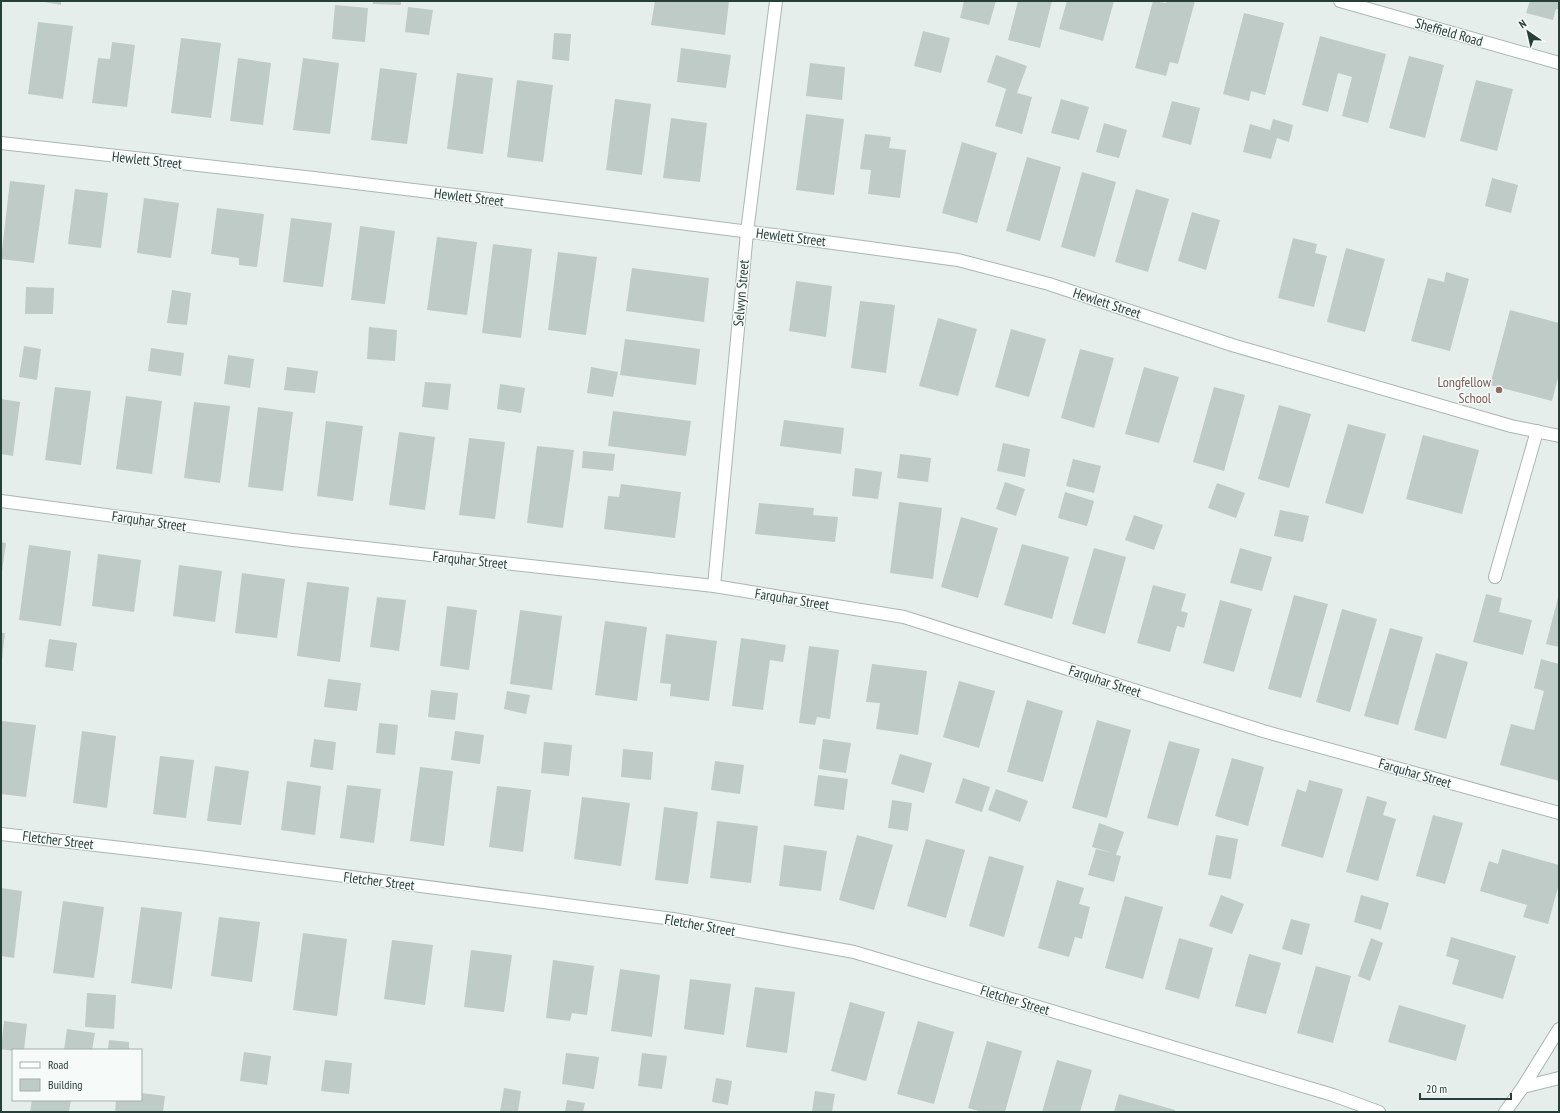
<svg xmlns="http://www.w3.org/2000/svg" width="1560" height="1113" font-family="'PT Sans Narrow',sans-serif">
<style>
.building{fill:#becbc7}
.lines{fill:none;stroke-linecap:round;stroke-linejoin:round}
.minor-casing{stroke:#a9b6b2;stroke-width:14}
.minor{stroke:#fff;stroke-width:12}
.education-dot{fill:#8d6e63;stroke:#f6faf8;stroke-width:1.5}
.labels{text-anchor:middle;dominant-baseline:central;stroke-width:3;stroke-linejoin:round;paint-order:stroke}
.street-label{font-size:14px;fill:#263f39;stroke:#f6faf8}
.education-label{font-size:14px;fill:#785e54;stroke:#f6faf8;text-anchor:end}
</style>
<rect width="100%" height="100%" fill="#e6eeeb"/>
<!-- building -->
<g class="building">
<path d="M 39,1 L 61,1 L 61,5 Z"/>
<path d="M 373,1 L 401,1 L 401,5 L 373,4 Z"/>
<path d="M 655,1 L 729,1 L 725,35 L 651,25 Z"/>
<path d="M 964,1 L 996,1 L 989,25 L 960,18 Z"/>
<path d="M 1018,1 L 1052,1 L 1040,48 L 1008,40 Z"/>
<path d="M 1067,1 L 1114,1 L 1103,41 L 1059,29 Z"/>
<path d="M 1153,1 L 1166,3 L 1167,1 L 1195,1 L 1178,64 L 1170,62 L 1166,76 L 1135,68 Z"/>
<path d="M 1530,1 L 1559,1 L 1559,10 L 1556,9 L 1553,20 L 1526,13 Z"/>
<path d="M 335,5 L 368,8 L 365,42 L 332,39 Z"/>
<path d="M 408,7 L 433,10 L 429,35 L 405,32 Z"/>
<path d="M 1244,13 L 1284,23 L 1265,95 L 1251,91 L 1249,101 L 1223,94 Z"/>
<path d="M 38,22 L 73,26 L 63,99 L 28,94 Z"/>
<path d="M 923,31 L 950,38 L 941,73 L 914,66 Z"/>
<path d="M 554,33 L 571,34 L 569,61 L 552,59 Z"/>
<path d="M 1320,36 L 1386,54 L 1368,123 L 1342,116 L 1352,77 L 1338,73 L 1328,112 L 1302,105 Z"/>
<path d="M 181,38 L 221,43 L 211,118 L 171,113 Z"/>
<path d="M 112,42 L 135,45 L 127,107 L 92,103 L 98,58 L 110,59 Z"/>
<path d="M 681,48 L 731,55 L 726,88 L 677,82 Z"/>
<path d="M 996,55 L 1027,66 L 1017,93 L 1032,97 L 1022,134 L 995,126 L 1006,89 L 1012,91 L 987,82 Z"/>
<path d="M 1409,56 L 1444,65 L 1425,138 L 1389,128 Z"/>
<path d="M 238,58 L 271,63 L 263,125 L 230,121 Z"/>
<path d="M 303,58 L 339,63 L 330,134 L 293,130 Z"/>
<path d="M 810,63 L 845,67 L 842,100 L 806,96 Z"/>
<path d="M 380,68 L 417,73 L 407,144 L 371,140 Z"/>
<path d="M 457,73 L 493,78 L 483,154 L 447,149 Z"/>
<path d="M 517,80 L 553,85 L 543,162 L 507,157 Z"/>
<path d="M 1476,80 L 1513,89 L 1497,151 L 1460,141 Z"/>
<path d="M 615,99 L 651,104 L 642,175 L 606,170 Z"/>
<path d="M 1061,99 L 1089,107 L 1079,140 L 1051,133 Z"/>
<path d="M 1172,101 L 1200,108 L 1191,145 L 1162,137 Z"/>
<path d="M 806,114 L 844,119 L 834,195 L 796,190 Z"/>
<path d="M 671,118 L 707,123 L 700,182 L 663,178 Z"/>
<path d="M 1273,119 L 1293,125 L 1289,142 L 1277,138 L 1271,159 L 1243,152 L 1250,124 L 1270,130 Z"/>
<path d="M 1104,123 L 1127,130 L 1119,158 L 1096,152 Z"/>
<path d="M 865,134 L 891,137 L 889,148 L 906,150 L 900,198 L 868,194 L 871,170 L 860,169 Z"/>
<path d="M 962,142 L 997,153 L 977,223 L 942,213 Z"/>
<path d="M 1027,157 L 1061,167 L 1040,241 L 1006,231 Z"/>
<path d="M 1082,172 L 1116,182 L 1095,257 L 1061,247 Z"/>
<path d="M 1492,178 L 1518,185 L 1511,213 L 1485,206 Z"/>
<path d="M 10,181 L 45,185 L 34,263 L 1,259 Z"/>
<path d="M 75,189 L 108,193 L 101,248 L 68,244 Z"/>
<path d="M 1136,189 L 1169,199 L 1148,272 L 1115,262 Z"/>
<path d="M 144,198 L 179,203 L 171,258 L 137,253 Z"/>
<path d="M 217,208 L 264,214 L 257,267 L 239,265 L 239,258 L 211,254 Z"/>
<path d="M 1192,212 L 1220,220 L 1206,270 L 1178,261 Z"/>
<path d="M 291,218 L 332,223 L 323,287 L 283,282 Z"/>
<path d="M 360,226 L 395,231 L 385,304 L 351,300 Z"/>
<path d="M 437,237 L 477,242 L 467,315 L 427,310 Z"/>
<path d="M 1293,238 L 1317,244 L 1315,253 L 1327,256 L 1314,307 L 1278,298 Z"/>
<path d="M 493,244 L 532,249 L 521,338 L 482,333 Z"/>
<path d="M 1346,248 L 1385,259 L 1365,332 L 1327,322 Z"/>
<path d="M 558,252 L 597,257 L 586,335 L 548,330 Z"/>
<path d="M 632,268 L 709,278 L 704,322 L 626,311 Z"/>
<path d="M 1446,272 L 1469,279 L 1450,351 L 1411,341 L 1428,278 L 1444,282 Z"/>
<path d="M 796,281 L 832,286 L 826,337 L 789,331 Z"/>
<path d="M 26,287 L 54,288 L 53,314 L 25,314 Z"/>
<path d="M 172,290 L 191,293 L 187,325 L 167,323 Z"/>
<path d="M 860,301 L 895,305 L 886,373 L 851,368 Z"/>
<path d="M 1510,310 L 1559,323 L 1559,374 L 1552,401 L 1490,385 Z"/>
<path d="M 938,318 L 977,329 L 958,396 L 919,386 Z"/>
<path d="M 369,327 L 397,330 L 395,361 L 367,359 Z"/>
<path d="M 1011,329 L 1046,339 L 1029,397 L 995,387 Z"/>
<path d="M 625,339 L 700,349 L 696,385 L 620,375 Z"/>
<path d="M 24,346 L 41,349 L 37,380 L 19,377 Z"/>
<path d="M 151,348 L 184,353 L 181,376 L 148,371 Z"/>
<path d="M 1080,349 L 1114,358 L 1094,428 L 1061,418 Z"/>
<path d="M 228,355 L 254,359 L 250,388 L 224,384 Z"/>
<path d="M 287,367 L 318,371 L 315,393 L 284,390 Z"/>
<path d="M 591,367 L 618,372 L 613,397 L 587,393 Z"/>
<path d="M 1144,367 L 1179,377 L 1159,443 L 1125,434 Z"/>
<path d="M 425,382 L 451,384 L 448,410 L 422,407 Z"/>
<path d="M 500,384 L 525,388 L 521,413 L 497,409 Z"/>
<path d="M 55,387 L 91,391 L 81,465 L 45,460 Z"/>
<path d="M 1214,387 L 1245,395 L 1224,471 L 1193,462 Z"/>
<path d="M 126,396 L 162,401 L 152,474 L 116,469 Z"/>
<path d="M 1,399 L 20,402 L 13,456 L 1,454 Z"/>
<path d="M 194,402 L 230,406 L 220,483 L 184,478 Z"/>
<path d="M 1279,405 L 1311,414 L 1289,488 L 1258,479 Z"/>
<path d="M 258,407 L 293,412 L 283,491 L 248,487 Z"/>
<path d="M 613,411 L 691,421 L 686,456 L 608,446 Z"/>
<path d="M 784,420 L 844,428 L 841,454 L 780,446 Z"/>
<path d="M 326,421 L 363,426 L 353,501 L 317,496 Z"/>
<path d="M 1348,424 L 1386,434 L 1363,514 L 1325,503 Z"/>
<path d="M 399,432 L 435,437 L 425,510 L 389,505 Z"/>
<path d="M 1423,435 L 1479,450 L 1462,514 L 1406,499 Z"/>
<path d="M 469,438 L 505,442 L 495,519 L 459,515 Z"/>
<path d="M 1003,443 L 1030,449 L 1025,477 L 997,471 Z"/>
<path d="M 537,446 L 574,450 L 563,528 L 527,523 Z"/>
<path d="M 583,451 L 615,454 L 613,471 L 582,468 Z"/>
<path d="M 900,454 L 931,458 L 928,482 L 897,478 Z"/>
<path d="M 1073,459 L 1101,466 L 1094,493 L 1066,486 Z"/>
<path d="M 855,468 L 882,472 L 878,499 L 852,496 Z"/>
<path d="M 1005,482 L 1025,489 L 1016,516 L 996,509 Z"/>
<path d="M 1217,483 L 1245,493 L 1236,518 L 1208,508 Z"/>
<path d="M 621,484 L 681,492 L 675,538 L 604,529 L 608,496 L 619,497 Z"/>
<path d="M 1065,492 L 1094,501 L 1087,526 L 1058,518 Z"/>
<path d="M 899,502 L 942,508 L 933,579 L 890,573 Z"/>
<path d="M 759,503 L 814,508 L 813,515 L 838,517 L 835,542 L 755,534 Z"/>
<path d="M 1280,510 L 1309,516 L 1303,542 L 1274,536 Z"/>
<path d="M 1134,515 L 1163,525 L 1154,550 L 1125,540 Z"/>
<path d="M 961,517 L 998,528 L 978,598 L 941,587 Z"/>
<path d="M 1,542 L 6,543 L 2,571 L 1,571 Z"/>
<path d="M 1022,544 L 1069,557 L 1052,619 L 1004,605 Z"/>
<path d="M 29,545 L 71,551 L 61,626 L 19,620 Z"/>
<path d="M 1094,548 L 1126,557 L 1105,634 L 1072,624 Z"/>
<path d="M 1240,548 L 1272,557 L 1262,591 L 1230,583 Z"/>
<path d="M 98,554 L 141,560 L 134,612 L 92,606 Z"/>
<path d="M 179,565 L 222,571 L 215,622 L 173,616 Z"/>
<path d="M 242,573 L 285,579 L 277,638 L 235,633 Z"/>
<path d="M 307,582 L 349,587 L 340,662 L 297,656 Z"/>
<path d="M 1153,585 L 1186,594 L 1181,611 L 1188,613 L 1184,628 L 1177,626 L 1170,652 L 1137,643 Z"/>
<path d="M 1486,594 L 1502,598 L 1499,612 L 1532,620 L 1523,655 L 1473,642 Z"/>
<path d="M 1559,594 L 1559,647 L 1546,644 Z"/>
<path d="M 1294,595 L 1328,604 L 1301,698 L 1268,689 Z"/>
<path d="M 377,597 L 406,600 L 399,651 L 370,647 Z"/>
<path d="M 1220,600 L 1252,609 L 1234,672 L 1203,663 Z"/>
<path d="M 447,606 L 477,610 L 469,670 L 440,666 Z"/>
<path d="M 1342,609 L 1377,619 L 1350,712 L 1316,702 Z"/>
<path d="M 520,610 L 562,616 L 552,690 L 510,684 Z"/>
<path d="M 605,621 L 647,627 L 637,701 L 595,695 Z"/>
<path d="M 1390,628 L 1423,637 L 1398,725 L 1364,716 Z"/>
<path d="M 1,633 L 5,633 L 2,659 L 1,658 Z"/>
<path d="M 666,634 L 717,641 L 709,701 L 670,696 L 671,684 L 660,683 Z"/>
<path d="M 741,638 L 786,645 L 783,662 L 770,660 L 763,710 L 732,706 Z"/>
<path d="M 49,639 L 77,643 L 73,671 L 45,667 Z"/>
<path d="M 809,646 L 839,650 L 830,719 L 817,717 L 815,725 L 799,723 Z"/>
<path d="M 1436,653 L 1468,662 L 1446,739 L 1414,730 Z"/>
<path d="M 1541,659 L 1559,664 L 1559,781 L 1500,765 L 1511,724 L 1534,730 L 1544,691 L 1534,688 Z"/>
<path d="M 872,664 L 927,671 L 918,735 L 876,729 L 880,703 L 866,702 Z"/>
<path d="M 328,679 L 361,683 L 357,711 L 324,707 Z"/>
<path d="M 959,681 L 995,691 L 979,748 L 943,737 Z"/>
<path d="M 431,690 L 458,693 L 455,720 L 428,717 Z"/>
<path d="M 507,691 L 530,695 L 526,714 L 504,709 Z"/>
<path d="M 1027,700 L 1063,711 L 1043,782 L 1007,772 Z"/>
<path d="M 1097,720 L 1131,730 L 1107,818 L 1072,808 Z"/>
<path d="M 2,721 L 36,725 L 26,797 L 1,794 Z"/>
<path d="M 379,723 L 398,725 L 395,755 L 376,753 Z"/>
<path d="M 82,731 L 116,736 L 107,808 L 73,803 Z"/>
<path d="M 455,731 L 484,735 L 480,764 L 451,760 Z"/>
<path d="M 314,739 L 336,742 L 333,770 L 310,767 Z"/>
<path d="M 823,739 L 851,743 L 846,773 L 819,769 Z"/>
<path d="M 1169,741 L 1200,749 L 1178,826 L 1147,818 Z"/>
<path d="M 544,742 L 572,745 L 569,776 L 541,773 Z"/>
<path d="M 623,749 L 653,752 L 651,780 L 621,777 Z"/>
<path d="M 900,754 L 932,763 L 924,793 L 891,784 Z"/>
<path d="M 160,756 L 194,760 L 186,818 L 153,814 Z"/>
<path d="M 1232,758 L 1264,767 L 1248,826 L 1215,816 Z"/>
<path d="M 715,761 L 744,765 L 740,794 L 711,790 Z"/>
<path d="M 215,766 L 249,771 L 241,825 L 207,821 Z"/>
<path d="M 420,767 L 453,771 L 444,846 L 410,841 Z"/>
<path d="M 818,775 L 848,779 L 844,810 L 814,806 Z"/>
<path d="M 963,778 L 990,787 L 982,812 L 955,803 Z"/>
<path d="M 1309,780 L 1343,789 L 1323,858 L 1281,846 L 1297,789 L 1306,792 Z"/>
<path d="M 287,781 L 321,786 L 315,835 L 281,830 Z"/>
<path d="M 347,785 L 381,789 L 374,843 L 340,838 Z"/>
<path d="M 497,786 L 531,790 L 523,852 L 489,847 Z"/>
<path d="M 996,789 L 1028,801 L 1020,822 L 988,810 Z"/>
<path d="M 1367,796 L 1387,802 L 1383,815 L 1396,819 L 1378,881 L 1346,872 Z"/>
<path d="M 582,797 L 630,803 L 621,866 L 574,859 Z"/>
<path d="M 892,800 L 912,803 L 908,831 L 888,828 Z"/>
<path d="M 664,807 L 698,812 L 688,884 L 655,880 Z"/>
<path d="M 1433,815 L 1463,823 L 1445,884 L 1416,876 Z"/>
<path d="M 717,821 L 758,826 L 751,883 L 710,878 Z"/>
<path d="M 1099,823 L 1124,832 L 1116,855 L 1121,856 L 1114,882 L 1088,875 L 1096,849 L 1113,853 L 1092,847 Z"/>
<path d="M 857,835 L 893,845 L 874,910 L 839,900 Z"/>
<path d="M 1216,835 L 1238,839 L 1231,879 L 1208,875 Z"/>
<path d="M 926,839 L 965,850 L 946,918 L 907,906 Z"/>
<path d="M 784,845 L 827,851 L 821,891 L 779,886 Z"/>
<path d="M 1502,849 L 1559,865 L 1559,884 L 1548,924 L 1523,917 L 1527,905 L 1480,891 L 1489,861 L 1498,864 Z"/>
<path d="M 989,856 L 1024,866 L 1004,937 L 969,926 Z"/>
<path d="M 1057,880 L 1084,888 L 1079,904 L 1090,907 L 1082,939 L 1075,937 L 1069,957 L 1038,948 Z"/>
<path d="M 1,888 L 22,891 L 14,958 L 1,956 Z"/>
<path d="M 1221,895 L 1244,904 L 1232,934 L 1209,926 Z"/>
<path d="M 1361,895 L 1389,903 L 1381,930 L 1354,922 Z"/>
<path d="M 1125,896 L 1163,907 L 1143,979 L 1105,968 Z"/>
<path d="M 63,901 L 104,907 L 94,978 L 53,973 Z"/>
<path d="M 141,907 L 182,912 L 172,989 L 131,983 Z"/>
<path d="M 219,917 L 260,922 L 252,982 L 211,976 Z"/>
<path d="M 1291,919 L 1310,924 L 1302,955 L 1282,949 Z"/>
<path d="M 303,933 L 347,939 L 337,1016 L 293,1010 Z"/>
<path d="M 1451,937 L 1516,956 L 1503,999 L 1452,984 L 1459,960 L 1446,956 Z"/>
<path d="M 1179,938 L 1213,948 L 1199,999 L 1165,989 Z"/>
<path d="M 1371,938 L 1383,943 L 1370,981 L 1358,976 Z"/>
<path d="M 392,940 L 433,945 L 425,1005 L 384,999 Z"/>
<path d="M 471,950 L 512,955 L 504,1012 L 464,1007 Z"/>
<path d="M 1249,954 L 1281,963 L 1266,1014 L 1235,1006 Z"/>
<path d="M 553,960 L 594,966 L 587,1015 L 572,1013 L 570,1021 L 546,1018 Z"/>
<path d="M 1316,966 L 1351,976 L 1333,1043 L 1297,1033 Z"/>
<path d="M 620,969 L 660,975 L 652,1037 L 611,1031 Z"/>
<path d="M 690,979 L 731,984 L 724,1035 L 684,1029 Z"/>
<path d="M 755,987 L 795,992 L 787,1053 L 746,1047 Z"/>
<path d="M 87,993 L 116,995 L 114,1029 L 85,1027 Z"/>
<path d="M 850,1002 L 885,1012 L 866,1081 L 831,1071 Z"/>
<path d="M 1399,1005 L 1466,1025 L 1456,1061 L 1388,1042 Z"/>
<path d="M 4,1021 L 27,1024 L 24,1050 L 13,1051 L 1,1049 Z"/>
<path d="M 918,1021 L 954,1032 L 934,1104 L 897,1094 Z"/>
<path d="M 67,1029 L 95,1033 L 92,1050 L 64,1050 Z"/>
<path d="M 109,1040 L 129,1042 L 129,1050 L 108,1050 Z"/>
<path d="M 987,1041 L 1022,1051 L 1005,1112 L 982,1112 L 968,1108 Z"/>
<path d="M 244,1052 L 271,1056 L 267,1085 L 240,1081 Z"/>
<path d="M 566,1053 L 599,1057 L 594,1089 L 562,1084 Z"/>
<path d="M 642,1053 L 667,1056 L 662,1089 L 638,1086 Z"/>
<path d="M 325,1060 L 352,1063 L 349,1094 L 321,1091 Z"/>
<path d="M 1057,1060 L 1092,1070 L 1080,1112 L 1042,1112 Z"/>
<path d="M 716,1078 L 732,1081 L 728,1105 L 712,1102 Z"/>
<path d="M 504,1088 L 521,1091 L 518,1112 L 500,1112 Z"/>
<path d="M 815,1091 L 835,1094 L 832,1112 L 812,1112 Z"/>
<path d="M 141,1093 L 165,1096 L 163,1112 L 115,1112 L 116,1100 L 141,1100 Z"/>
<path d="M 1119,1094 L 1175,1110 L 1175,1112 L 1114,1112 Z"/>
<path d="M 32,1100 L 71,1100 L 69,1112 L 30,1112 Z"/>
<path d="M 567,1100 L 585,1103 L 583,1112 L 565,1112 Z"/>
</g>
<g class="lines">
<!-- minor casing -->
<g class="minor-casing">
<g id="minor">
<path d="M 1340,1 L 1559,63"/>
<path d="M 1,143 L 314,178 L 513,202 L 774,235 L 958,260 L 1049,284 L 1232,345 L 1511,426 L 1559,436"/>
<path d="M 1,501 L 293,540 L 714,586 L 904,617 L 1263,731 L 1559,813"/>
<path d="M 1495,577 L 1537,431"/>
<path d="M 714,586 L 747,232 L 776,1"/>
<path d="M 1,834 L 199,857 L 673,919 L 854,952 L 1333,1095 L 1379,1112"/>
<path d="M 1523,1087 L 1559,1078"/>
<path d="M 1505,1112 L 1523,1087 L 1559,1029"/>
</g>
</g>
<!-- minor -->
<use href="#minor" class="minor"/>
</g>
<!-- markers -->
<circle class="education-dot" cx="1499" cy="390" r="4"/>
<g class="labels">
<!-- street labels -->
<g class="street-label">
<text transform="translate(1449 32) rotate(16)">Sheffield Road</text>
<text transform="translate(147 160) rotate(6)">Hewlett Street</text>
<text transform="translate(469 197) rotate(7)">Hewlett Street</text>
<text transform="translate(791 237) rotate(7)">Hewlett Street</text>
<text transform="translate(741 293) rotate(-85)">Selwyn Street</text>
<text transform="translate(1107 303) rotate(18)">Hewlett Street</text>
<text transform="translate(149 521) rotate(8)">Farquhar Street</text>
<text transform="translate(470 560) rotate(6)">Farquhar Street</text>
<text transform="translate(792 599) rotate(9)">Farquhar Street</text>
<text transform="translate(1105 681) rotate(18)">Farquhar Street</text>
<text transform="translate(1415 773) rotate(16)">Farquhar Street</text>
<text transform="translate(58 840) rotate(7)">Fletcher Street</text>
<text transform="translate(379 881) rotate(7)">Fletcher Street</text>
<text transform="translate(700 925) rotate(10)">Fletcher Street</text>
<text transform="translate(1015 1000) rotate(17)">Fletcher Street</text>
</g>
<!-- education labels -->
<g class="education-label">
<text x="1491" y="382">Longfellow<tspan x="1491" dy="16">School</tspan></text>
</g>
</g>
<!-- border -->
<rect width="1560" height="1113" fill="none" stroke="#263f39" stroke-width="4"/>
<!-- legend -->
<rect x="12" y="1049" width="130" height="52" fill="#f6faf8" stroke="#a3afac"/>
<rect x="20" y="1062" width="20" height="6" fill="#ffffff" stroke="#a3afac"/>
<text x="48" y="1069" font-size="12" fill="#263f39">Road</text>
<rect x="20" y="1079" width="20" height="12" fill="#becbc7" stroke="#a3afac"/>
<text x="48" y="1089" font-size="12" fill="#263f39">Building</text>
<!-- north arrow -->
<g transform="translate(1528 32) rotate(326)" stroke="#f6faf8" stroke-width="3" paint-order="stroke">
<path d="M0-3L7 15L0 10L-7 15Z" fill="#263f39"/>
<text y="-6" font-size="11" font-weight="bold" text-anchor="middle" fill="#263f39">N</text>
</g>
<!-- scale -->
<path d="M1420 1093v6h91v-6" fill="none" stroke="#263f39" stroke-width="2"/>
<text x="1426" y="1093" font-size="12" fill="#263f39" stroke="#f6faf8" stroke-width="3" paint-order="stroke">20 m</text>
</svg>
